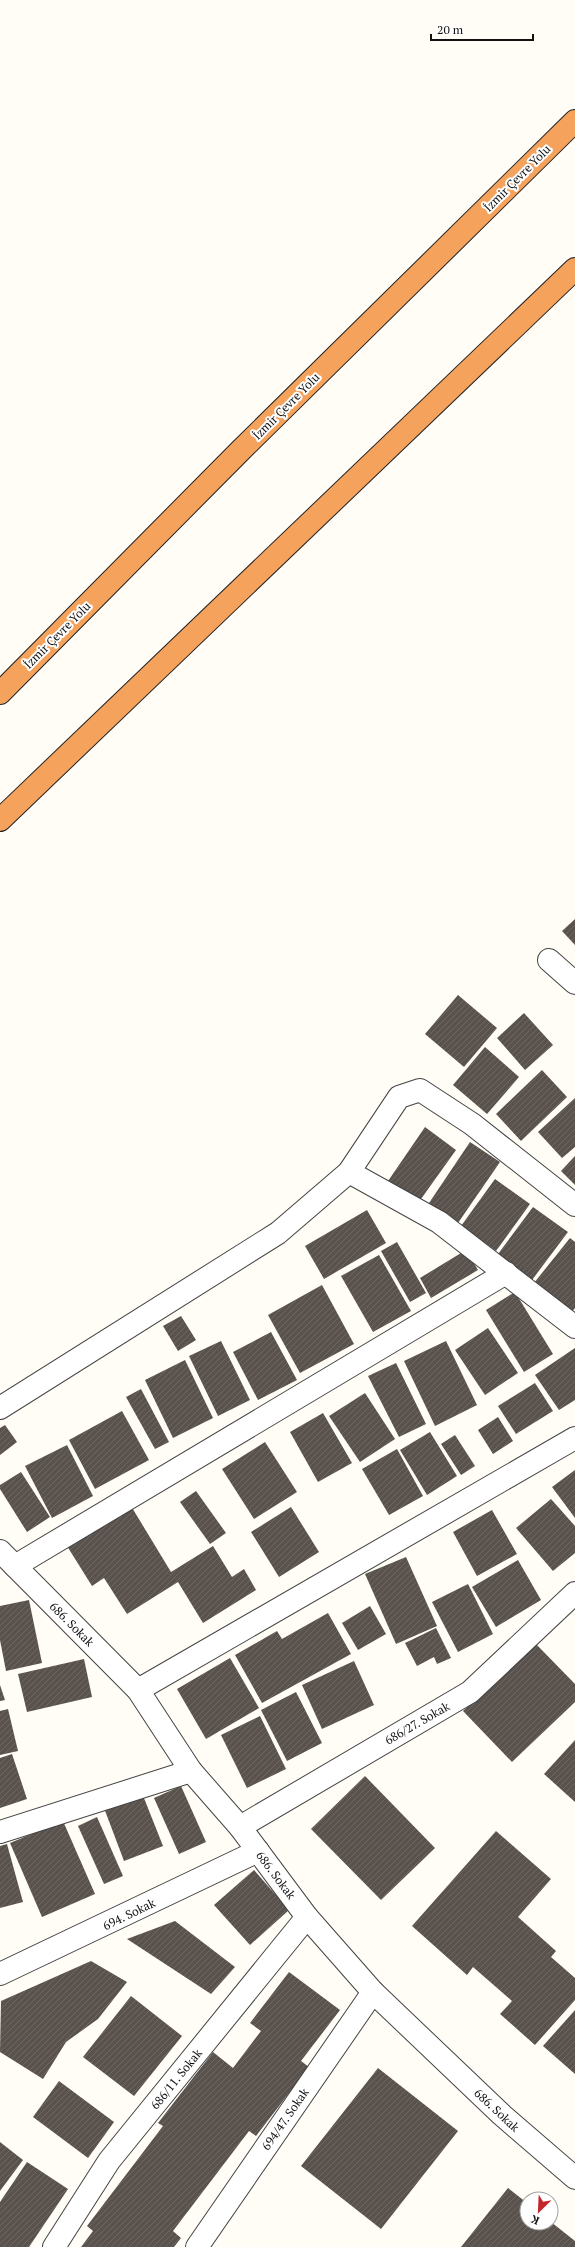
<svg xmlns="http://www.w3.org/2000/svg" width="575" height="2247" font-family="'PT Serif',serif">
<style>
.building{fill:url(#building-hatch)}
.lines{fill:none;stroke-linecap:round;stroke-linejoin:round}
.minor-casing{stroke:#444;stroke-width:24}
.highway-casing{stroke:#222;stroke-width:24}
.minor{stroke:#fff;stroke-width:22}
.highway{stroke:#f5a25d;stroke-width:22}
.labels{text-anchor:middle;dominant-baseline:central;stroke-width:4;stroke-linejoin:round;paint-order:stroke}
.street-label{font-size:12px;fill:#111;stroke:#fff}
</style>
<defs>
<pattern id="building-hatch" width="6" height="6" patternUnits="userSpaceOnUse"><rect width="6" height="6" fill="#5a524d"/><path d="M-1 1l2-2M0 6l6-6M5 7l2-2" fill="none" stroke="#6d6662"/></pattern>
</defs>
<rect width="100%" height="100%" fill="#fffdf5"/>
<!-- building -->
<g class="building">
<path d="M 575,919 L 575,945 L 562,931 Z"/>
<path d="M 458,995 L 497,1028 L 464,1067 L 425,1034 Z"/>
<path d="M 524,1013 L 553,1045 L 525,1070 L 497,1038 Z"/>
<path d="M 485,1047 L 519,1077 L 487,1114 L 453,1085 Z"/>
<path d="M 542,1070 L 567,1097 L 521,1141 L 496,1114 Z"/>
<path d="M 575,1098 L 575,1147 L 562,1158 L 538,1132 Z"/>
<path d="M 425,1127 L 456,1150 L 416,1206 L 386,1184 Z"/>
<path d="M 470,1142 L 500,1162 L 458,1223 L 429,1203 Z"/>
<path d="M 575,1156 L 575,1185 L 561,1171 Z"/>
<path d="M 495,1179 L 530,1204 L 496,1251 L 461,1226 Z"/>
<path d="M 533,1207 L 568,1232 L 532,1280 L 498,1254 Z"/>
<path d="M 367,1210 L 386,1243 L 324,1279 L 305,1246 Z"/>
<path d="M 570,1238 L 575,1242 L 575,1308 L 571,1313 L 534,1283 Z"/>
<path d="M 397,1242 L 426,1293 L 410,1302 L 381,1251 Z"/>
<path d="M 466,1250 L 478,1270 L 431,1298 L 420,1278 Z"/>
<path d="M 379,1255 L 411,1311 L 373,1332 L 341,1276 Z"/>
<path d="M 322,1285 L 354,1344 L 300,1373 L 268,1315 Z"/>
<path d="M 515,1292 L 553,1354 L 524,1372 L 486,1310 Z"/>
<path d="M 181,1316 L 196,1340 L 178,1351 L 163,1326 Z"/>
<path d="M 488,1328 L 518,1373 L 485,1395 L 455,1350 Z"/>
<path d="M 271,1332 L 297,1380 L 258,1400 L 233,1352 Z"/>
<path d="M 221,1341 L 250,1400 L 218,1416 L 189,1356 Z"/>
<path d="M 446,1341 L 477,1405 L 435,1426 L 404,1361 Z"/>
<path d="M 575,1348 L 575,1400 L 559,1410 L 535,1375 Z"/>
<path d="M 185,1360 L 213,1418 L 173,1438 L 145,1380 Z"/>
<path d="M 396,1363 L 426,1424 L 399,1437 L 368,1376 Z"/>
<path d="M 535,1383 L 553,1411 L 516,1434 L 498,1406 Z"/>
<path d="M 141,1389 L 169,1442 L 155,1449 L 126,1397 Z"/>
<path d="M 365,1393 L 395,1439 L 360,1462 L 329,1416 Z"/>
<path d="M 122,1411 L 149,1460 L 95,1489 L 69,1440 Z"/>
<path d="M 323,1413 L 352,1463 L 318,1482 L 290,1432 Z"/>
<path d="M 498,1417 L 513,1441 L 493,1454 L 478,1430 Z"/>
<path d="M 5,1425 L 17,1442 L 0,1455 L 0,1428 Z"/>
<path d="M 430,1432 L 457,1476 L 427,1495 L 400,1450 Z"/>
<path d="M 455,1435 L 475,1466 L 461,1475 L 441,1444 Z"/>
<path d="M 265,1442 L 297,1492 L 254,1519 L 222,1469 Z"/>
<path d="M 67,1445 L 93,1496 L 52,1518 L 25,1466 Z"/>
<path d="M 397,1449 L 423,1496 L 389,1515 L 362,1469 Z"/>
<path d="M 575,1470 L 575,1518 L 552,1487 Z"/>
<path d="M 21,1472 L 50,1517 L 27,1532 L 0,1489 L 0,1485 Z"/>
<path d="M 196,1491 L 226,1533 L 210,1544 L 180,1502 Z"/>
<path d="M 551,1499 L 575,1526 L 575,1553 L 553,1571 L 516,1528 Z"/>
<path d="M 131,1506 L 171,1572 L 213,1546 L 232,1577 L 244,1569 L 256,1590 L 203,1623 L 178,1582 L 127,1614 L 104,1578 L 92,1586 L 67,1546 Z"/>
<path d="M 291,1507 L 319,1552 L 279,1577 L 251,1532 Z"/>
<path d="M 492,1510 L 517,1554 L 477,1576 L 453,1532 Z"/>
<path d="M 406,1557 L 437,1626 L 396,1644 L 365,1574 Z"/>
<path d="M 518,1560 L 541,1600 L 496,1627 L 472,1587 Z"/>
<path d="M 468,1584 L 493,1634 L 458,1652 L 432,1602 Z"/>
<path d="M 29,1600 L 42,1663 L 6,1671 L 0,1640 L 0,1606 Z"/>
<path d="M 370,1606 L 386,1634 L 358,1650 L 342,1623 Z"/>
<path d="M 328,1613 L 351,1654 L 262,1703 L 235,1655 L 277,1631 L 282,1639 Z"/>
<path d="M 436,1628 L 451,1658 L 437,1664 L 434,1657 L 417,1666 L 405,1643 Z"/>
<path d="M 535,1643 L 575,1684 L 575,1702 L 512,1762 L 463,1711 Z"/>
<path d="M 230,1658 L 259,1708 L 206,1739 L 177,1689 Z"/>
<path d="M 84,1659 L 92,1697 L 27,1712 L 18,1674 Z"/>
<path d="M 354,1661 L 374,1705 L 322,1729 L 302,1685 Z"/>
<path d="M 0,1685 L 5,1700 L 0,1701 Z"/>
<path d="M 296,1692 L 322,1743 L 287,1761 L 261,1710 Z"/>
<path d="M 8,1709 L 18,1751 L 0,1755 L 0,1711 Z"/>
<path d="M 260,1716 L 286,1769 L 247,1788 L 221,1735 Z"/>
<path d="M 575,1740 L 575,1802 L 544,1774 Z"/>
<path d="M 12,1754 L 27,1799 L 0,1808 L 0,1758 Z"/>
<path d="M 365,1776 L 435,1848 L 381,1900 L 311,1829 Z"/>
<path d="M 181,1786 L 206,1842 L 179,1854 L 154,1798 Z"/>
<path d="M 142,1793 L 163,1846 L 124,1861 L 104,1808 Z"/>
<path d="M 97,1817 L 123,1876 L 104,1884 L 78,1826 Z"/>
<path d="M 63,1821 L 95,1894 L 42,1917 L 10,1843 Z"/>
<path d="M 496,1831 L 551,1879 L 518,1917 L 556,1951 L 551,1957 L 575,1978 L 575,2000 L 535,2045 L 500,2014 L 512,2001 L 473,1967 L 467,1975 L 412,1926 Z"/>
<path d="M 7,1844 L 23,1902 L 0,1908 L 0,1846 Z"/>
<path d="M 254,1870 L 289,1910 L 250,1945 L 214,1905 Z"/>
<path d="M 175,1921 L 235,1967 L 211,1994 L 127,1939 Z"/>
<path d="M 91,1961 L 127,1982 L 98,2019 L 66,2042 L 43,2079 L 0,2052 L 1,2001 Z"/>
<path d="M 289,1972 L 340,2010 L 301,2061 L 309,2067 L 256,2136 L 249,2131 L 173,2231 L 181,2238 L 174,2247 L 81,2247 L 93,2231 L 87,2226 L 163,2126 L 158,2123 L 213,2052 L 233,2068 L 261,2031 L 250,2023 Z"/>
<path d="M 131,1996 L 182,2036 L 134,2096 L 83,2057 Z"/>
<path d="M 575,2010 L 575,2074 L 543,2046 Z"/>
<path d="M 378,2068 L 458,2131 L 381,2229 L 301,2166 Z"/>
<path d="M 59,2081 L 114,2122 L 88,2158 L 33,2117 Z"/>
<path d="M 0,2142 L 23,2160 L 0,2191 Z"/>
<path d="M 27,2162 L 68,2189 L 29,2247 L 0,2247 L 0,2202 Z"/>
<path d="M 508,2188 L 527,2203 L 527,2223 L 551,2222 L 575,2241 L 575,2247 L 461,2247 Z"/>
</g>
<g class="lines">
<!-- minor casing -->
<g class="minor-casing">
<g id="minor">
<path d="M 549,960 L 575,983"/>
<path d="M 349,1172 L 439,1222 L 575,1327"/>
<path d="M 0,1408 L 278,1233 L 349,1172 L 399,1097 L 420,1090 L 472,1124 L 575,1205"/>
<path d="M 0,1551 L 138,1690 L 191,1771 L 240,1827 L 307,1917 L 373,1992 L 502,2115 L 575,2178"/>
<path d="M 15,1566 L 506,1273"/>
<path d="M 138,1690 L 575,1438"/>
<path d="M 240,1827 L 470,1692 L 575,1593"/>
<path d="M 0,1832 L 191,1771"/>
<path d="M 0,1974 L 258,1851"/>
<path d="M 54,2247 L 109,2161 L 307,1917"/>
<path d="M 197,2247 L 373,1992"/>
</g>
</g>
<!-- highway casing -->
<g class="highway-casing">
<g id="highway">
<path d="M 0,693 L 241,450 L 575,121"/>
<path d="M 0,820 L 575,269"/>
</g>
</g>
<!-- minor -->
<use href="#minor" class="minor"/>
<!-- highway -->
<use href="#highway" class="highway"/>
</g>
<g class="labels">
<!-- street labels -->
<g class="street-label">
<text transform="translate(517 178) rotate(-45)">İzmir Çevre Yolu</text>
<text transform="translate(286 406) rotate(-45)">İzmir Çevre Yolu</text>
<text transform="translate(57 635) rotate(-45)">İzmir Çevre Yolu</text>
<text transform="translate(72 1624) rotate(45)">686. Sokak</text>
<text transform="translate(417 1723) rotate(-30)">686/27. Sokak</text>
<text transform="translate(276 1875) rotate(53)">686. Sokak</text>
<text transform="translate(129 1914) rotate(-26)">694. Sokak</text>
<text transform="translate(176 2079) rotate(-51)">686/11. Sokak</text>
<text transform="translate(497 2110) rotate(43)">686. Sokak</text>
<text transform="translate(285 2119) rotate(-55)">694/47. Sokak</text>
</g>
</g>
<!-- north arrow -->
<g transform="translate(539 2211) rotate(204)"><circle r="19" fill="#ffffff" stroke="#a0a0a0"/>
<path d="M0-3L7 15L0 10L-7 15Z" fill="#c4262e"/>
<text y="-6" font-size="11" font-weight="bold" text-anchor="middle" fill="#111111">K</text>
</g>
<!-- scale -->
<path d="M431 34v6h102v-6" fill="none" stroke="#111111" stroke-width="2"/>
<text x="437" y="34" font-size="12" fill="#111111" stroke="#ffffff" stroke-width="3" paint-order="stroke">20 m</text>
</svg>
